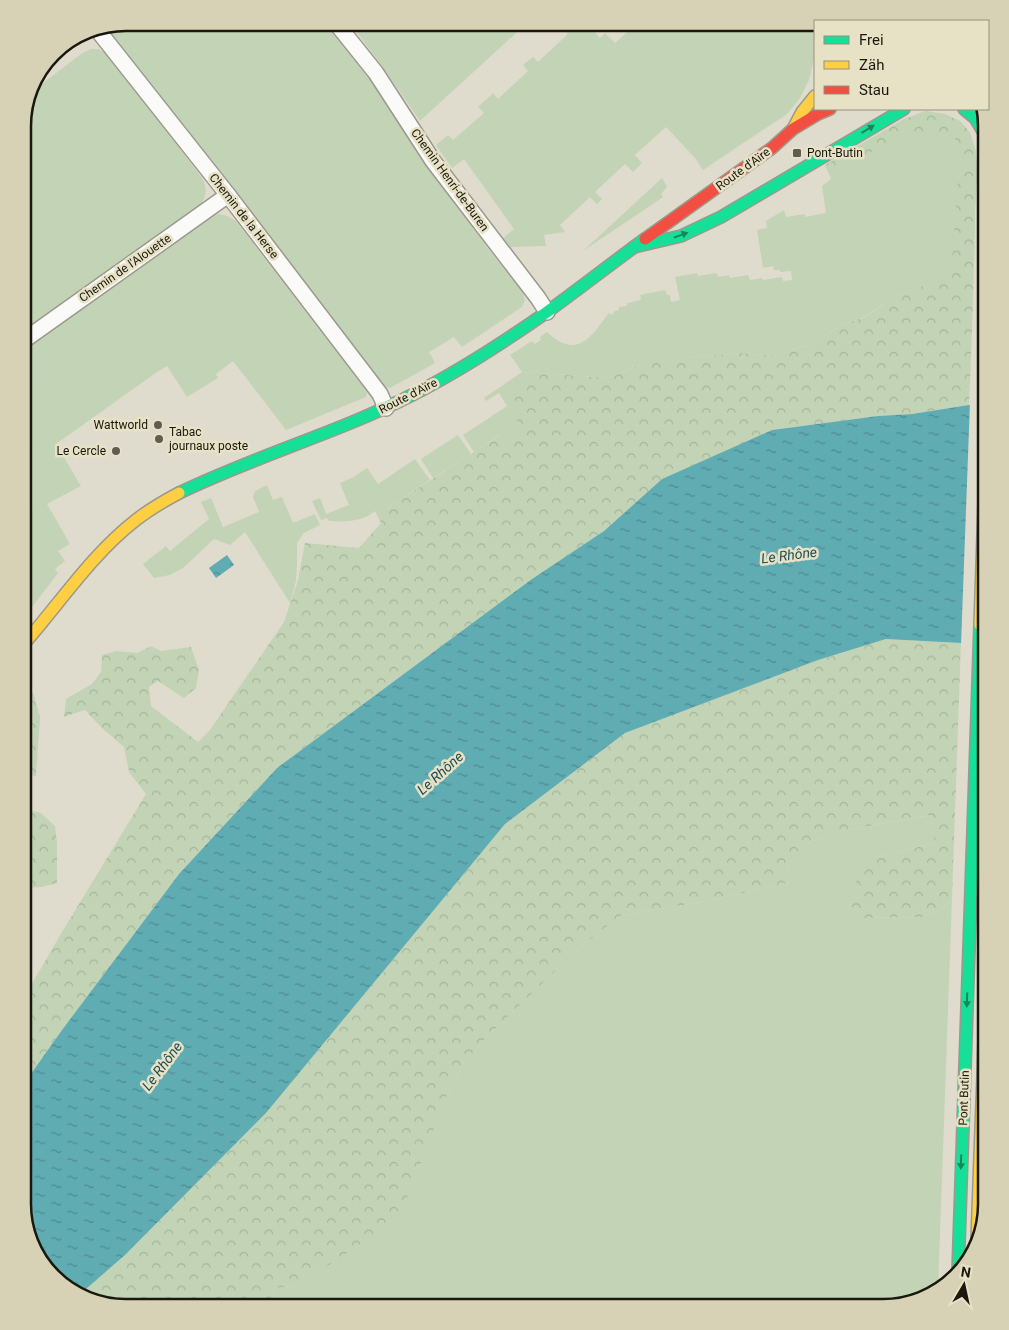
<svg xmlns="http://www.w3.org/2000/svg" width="1009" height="1330" font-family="Roboto,sans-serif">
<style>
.green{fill:#c2d4b5}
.forest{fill:url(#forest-crowns)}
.water{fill:url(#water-ripples)}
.pier{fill:#dfdccd}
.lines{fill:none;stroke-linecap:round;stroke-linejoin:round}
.street-casing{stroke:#9b998d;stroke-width:18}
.fast-casing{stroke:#9b998d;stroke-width:14}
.slow-casing{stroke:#9b998d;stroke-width:14}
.jam-casing{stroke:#9b998d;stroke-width:14}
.street{stroke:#fafaf8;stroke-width:15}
.fast{stroke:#16e098;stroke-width:11}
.slow{stroke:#ffcf43;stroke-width:11}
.jam{stroke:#f24e42;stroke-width:11}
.oneway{fill:#18865a}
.poi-dot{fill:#5f5d51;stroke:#e7e1c5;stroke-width:2}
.labels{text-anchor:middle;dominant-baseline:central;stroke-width:5;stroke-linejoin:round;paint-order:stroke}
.poi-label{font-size:12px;fill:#1a180e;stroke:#e7e1c5;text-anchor:start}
.street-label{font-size:12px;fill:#1a180e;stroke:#e7e1c5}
.water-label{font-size:14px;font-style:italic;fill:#214e55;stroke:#e7e1c5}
.rim{fill:none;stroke:#1a180e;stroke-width:2.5}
</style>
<defs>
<pattern id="forest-crowns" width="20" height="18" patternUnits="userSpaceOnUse" patternTransform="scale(1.25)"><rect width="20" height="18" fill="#c2d4b5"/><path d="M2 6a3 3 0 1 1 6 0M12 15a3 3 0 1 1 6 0" fill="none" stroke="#a6b59a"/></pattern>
<pattern id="water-ripples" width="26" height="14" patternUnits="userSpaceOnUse" patternTransform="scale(1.25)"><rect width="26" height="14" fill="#60acb3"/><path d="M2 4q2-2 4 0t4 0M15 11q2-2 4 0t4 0" fill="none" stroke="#4e8b90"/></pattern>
</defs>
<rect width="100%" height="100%" fill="#dfdccd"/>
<!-- green -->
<g class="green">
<path d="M 126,23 L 327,23 L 356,61 L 391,109 L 456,205 L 490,251 L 523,293 L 525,300 L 522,307 L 462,347 L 454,337 L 429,352 L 435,363 L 390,388 L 381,385 L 104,27 Z"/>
<path d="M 350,23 L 527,23 L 420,121 L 385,70 Z"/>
<path d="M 569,23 L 596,23 L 591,28 L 600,38 L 605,33 L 615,43 L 637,23 L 647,23 L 654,31 L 662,23 L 813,23 L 815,39 L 814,59 L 809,80 L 800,98 L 787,114 L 703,170 L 695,158 L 666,127 L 635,155 L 642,163 L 633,172 L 625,164 L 595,192 L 602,199 L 597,204 L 590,197 L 560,225 L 565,232 L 544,235 L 546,246 L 511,247 L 503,238 L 514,229 L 464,159 L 452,168 L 436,145 L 448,135 L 453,140 L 484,113 L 478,107 L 493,93 L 498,99 L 528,71 L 523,65 L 533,57 L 538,62 L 568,34 L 563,28 Z"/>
<path d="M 83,32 L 79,42 L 38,74 L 58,48 Z"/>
<path d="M 91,49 L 98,49 L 107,53 L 202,178 C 208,189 206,194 201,205 L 23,332 L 23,119 L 29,94 L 81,54 Z"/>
<path d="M 925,111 L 945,114 L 960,121 L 970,133 L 976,152 L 974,266 L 895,297 L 864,317 L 841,325 L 810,345 L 800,347 L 776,356 L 741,353 L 684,358 L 660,358 L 644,363 L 609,378 L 523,372 L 525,379 L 514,399 L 517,408 L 517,440 L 503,440 L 499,435 L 474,452 L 463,435 L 507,406 L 499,393 L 486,401 L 484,398 L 522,372 L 510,355 L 532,341 L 535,344 L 541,340 L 540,337 L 547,332 C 551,335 555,339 559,341 C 583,355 597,328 609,313 L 612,315 L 615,311 L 619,310 L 619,307 L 627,306 L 627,303 L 641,300 L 640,295 L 665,290 L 667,295 L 670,295 L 671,302 L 680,300 L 675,277 L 697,273 L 698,276 L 717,273 L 718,277 L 729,275 L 730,278 L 748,275 L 750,280 L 762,278 L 763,280 L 782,277 L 783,281 L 792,280 L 791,271 L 780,272 L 780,270 L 774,270 L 773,266 L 763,268 L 757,230 L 767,228 L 766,221 L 784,210 L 786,217 L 805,214 L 805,217 L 826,213 L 822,186 L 831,179 L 825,165 Z"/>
<path d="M 662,178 L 667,187 L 661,194 L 663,197 L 583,251 Z"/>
<path d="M 219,214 L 227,216 L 236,221 L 367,392 L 366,397 L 286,430 L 233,361 L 216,374 L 218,378 L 187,397 L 167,366 L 157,372 L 56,444 L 81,486 L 47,504 L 70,544 L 58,551 L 65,561 L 55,569 L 58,573 L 23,619 L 23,350 L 210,217 Z"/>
<path d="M 458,435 L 471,454 L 433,478 L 421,459 Z"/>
<path d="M 415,459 L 430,480 L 377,515 L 375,511 C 363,522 344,522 329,521 L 327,518 L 321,520 L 312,501 L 320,498 L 326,514 L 349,505 L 340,483 L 354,477 L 367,468 L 378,484 Z"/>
<path d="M 267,485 L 273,500 L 282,497 L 293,523 L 315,514 L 320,525 L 304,533 L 297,543 L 297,566 L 296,581 L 290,603 L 245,532 L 230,545 L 214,539 L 183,568 L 170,575 L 154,578 L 143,564 L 166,546 L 170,551 L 209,519 L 201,502 L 211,498 L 223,527 L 259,512 C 253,495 247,494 267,485 Z"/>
<path d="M 931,815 L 935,843 L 878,857 L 847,901 L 862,918 L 923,917 L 939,911 L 952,898 L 938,1291 L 883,1307 L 276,1307 L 278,1304 L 271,1288 L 296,1287 L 445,1100 L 463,1063 L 496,1028 L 578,949 L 620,916 L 711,900 L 791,882 L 786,863 L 808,843 L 836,832 Z"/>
</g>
<!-- forest -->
<g class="forest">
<path d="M 925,111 C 943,114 962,116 970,134 C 981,155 976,190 975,213 C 974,277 972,341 969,405 L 912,414 L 878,416 L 772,430 L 662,479 L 604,531 L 532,579 L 277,768 L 179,874 L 62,1030 L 23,1085 L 23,999 L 62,932 L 146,794 L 129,772 L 124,747 L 101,727 L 85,710 L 64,717 L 66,699 L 92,684 L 101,672 L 102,655 L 116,651 L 137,653 L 151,646 L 161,651 L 191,647 L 199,670 L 196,688 L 184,698 L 158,681 L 149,687 L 151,706 L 198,742 L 210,730 L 284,622 L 298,580 L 305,543 L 359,548 L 381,523 L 377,515 L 500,435 L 503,440 L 517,440 L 517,408 L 514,399 L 514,395 L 525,379 L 522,372 L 609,378 L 644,363 L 660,358 L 684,358 L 741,353 L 776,356 L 800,347 L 810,345 L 841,325 L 865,317 L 895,297 L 951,275 L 958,176 L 966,165 L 962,147 L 952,135 L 932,131 L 907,137 L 828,170 L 825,165 L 904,119 Z"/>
<path d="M 886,639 L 961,643 L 952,898 L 939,911 L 923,917 L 862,918 L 847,901 L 849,890 L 878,857 L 935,843 L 930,815 L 836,832 L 808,843 L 804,859 L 786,863 L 791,882 L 711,900 L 620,916 L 578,949 L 496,1028 L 463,1063 L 445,1100 L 399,1218 L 296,1287 L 271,1288 L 278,1305 L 275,1307 L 126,1307 L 79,1295 L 125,1255 L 266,1113 L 505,824 L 625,733 L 818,660 Z"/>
<path d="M 33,692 L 40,717 L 36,776 L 26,775 L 23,779 L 23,699 Z"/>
<path d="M 32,811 L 41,813 L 55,826 L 57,843 L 57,883 L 42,887 L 25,888 L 23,896 L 23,838 Z"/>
</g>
<!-- water -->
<g class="water">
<path d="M 969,405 L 986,406 L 986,648 L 961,643 L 886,639 L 818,660 L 625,733 L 505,824 L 266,1113 L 125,1255 L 79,1295 L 74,1294 L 40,1261 L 23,1204 L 23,1085 L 62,1030 L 179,874 L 277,768 L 532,579 L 604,531 L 662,479 L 772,430 L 878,416 L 912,414 Z"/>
<path d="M 227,555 L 234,565 L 216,578 L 209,568 Z"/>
</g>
<!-- pier -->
<path class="pier" d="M 970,402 L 986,404 L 986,651 L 961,645 Z"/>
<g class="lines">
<!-- street casing -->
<g class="street-casing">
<g id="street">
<path d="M 336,23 L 376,73 L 433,161 L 538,298 L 547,312"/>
<path d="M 96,28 L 228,195 L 380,394 L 386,408"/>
<path d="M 23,341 L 228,195"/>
</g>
</g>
<!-- fast casing -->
<g class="fast-casing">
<g id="fast">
<path d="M 964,109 L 975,118 L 986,136"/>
<path d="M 634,247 L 681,236 L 721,217 L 904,109"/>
<path d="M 179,493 C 255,456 337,433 412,395 C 460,371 504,342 547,312 C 580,288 612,263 645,239"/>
<path d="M 983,1075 L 986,979"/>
<path d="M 958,1272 L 980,625"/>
</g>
</g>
<!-- slow casing -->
<g class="slow-casing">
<g id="slow">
<path d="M 794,127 L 802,112 L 815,96"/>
<path d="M 980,625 L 986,444"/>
<path d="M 23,645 C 60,603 92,554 136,520 C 150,509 164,501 179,493"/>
<path d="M 977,1238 L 983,1075"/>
</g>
</g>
<!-- jam casing -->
<g class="jam-casing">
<path id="jam" d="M 645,239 L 772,148 L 793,129 L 818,114 L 830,109"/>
</g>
<!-- street -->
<use href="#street" class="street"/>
<!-- fast -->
<use href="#fast" class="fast"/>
<!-- slow -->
<use href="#slow" class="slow"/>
<!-- jam -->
<use href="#jam" class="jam"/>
</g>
<!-- one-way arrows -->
<defs><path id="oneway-solid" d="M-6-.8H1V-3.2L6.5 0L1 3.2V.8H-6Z" transform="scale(1.25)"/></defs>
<g class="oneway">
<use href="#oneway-solid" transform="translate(868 129) rotate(-31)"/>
<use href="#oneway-solid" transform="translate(681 235) rotate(-20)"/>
<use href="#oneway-solid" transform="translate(967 1000) rotate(92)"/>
<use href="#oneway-solid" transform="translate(961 1162) rotate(92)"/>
</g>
<!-- markers -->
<g class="poi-dot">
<rect x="792" y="148" width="10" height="10" rx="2.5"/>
<circle cx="158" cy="425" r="5"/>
<circle cx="159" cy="439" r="5"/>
<circle cx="116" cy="451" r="5"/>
</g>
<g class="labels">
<!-- poi labels -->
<g class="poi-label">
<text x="807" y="153">Pont-Butin</text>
<text x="148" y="425" text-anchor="end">Wattworld</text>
<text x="169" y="432">Tabac<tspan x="169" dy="14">journaux poste</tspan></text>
<text x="106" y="451" text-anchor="end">Le Cercle</text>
</g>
<!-- street labels -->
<g class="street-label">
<text transform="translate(743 169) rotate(-36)">Route d'Aïre</text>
<text transform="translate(450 180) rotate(54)">Chemin Henri-de-Buren</text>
<text transform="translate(244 216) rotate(52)">Chemin de la Herse</text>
<text transform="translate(125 268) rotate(-35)">Chemin de l'Alouette</text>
<text transform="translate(408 396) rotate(-27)">Route d'Aïre</text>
<text transform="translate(964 1098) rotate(-88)">Pont Butin</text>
</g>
<!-- water labels -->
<g class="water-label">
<text transform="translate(789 555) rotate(-7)">Le Rhône</text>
<text transform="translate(440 773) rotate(-42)">Le Rhône</text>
<text transform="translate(162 1066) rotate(-53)">Le Rhône</text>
</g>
</g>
<!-- crop -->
<path d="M0 0H1009V1330H0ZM126 31H883A95 95 0 0 1 978 126V1204A95 95 0 0 1 883 1299H126A95 95 0 0 1 31 1204V126A95 95 0 0 1 126 31Z" fill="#d7d1b6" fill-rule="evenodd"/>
<path class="rim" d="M126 31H883A95 95 0 0 1 978 126V1204A95 95 0 0 1 883 1299H126A95 95 0 0 1 31 1204V126A95 95 0 0 1 126 31Z"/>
<!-- legend -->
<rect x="814" y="20" width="175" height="90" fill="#e7e1c5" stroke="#95917c"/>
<rect x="824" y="36" width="25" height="8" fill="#16e098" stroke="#95917c"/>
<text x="859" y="45" font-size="15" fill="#1a180e">Frei</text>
<rect x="824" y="61" width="25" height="8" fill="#ffcf43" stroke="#95917c"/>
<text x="859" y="70" font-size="15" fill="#1a180e">Zäh</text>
<rect x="824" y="86" width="25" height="8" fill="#f24e42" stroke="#95917c"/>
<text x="859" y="95" font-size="15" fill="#1a180e">Stau</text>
<!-- north arrow -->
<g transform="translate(964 1285) rotate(9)" stroke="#e7e1c5" stroke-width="4" paint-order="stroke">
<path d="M0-4L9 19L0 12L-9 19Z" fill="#1a180e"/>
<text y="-8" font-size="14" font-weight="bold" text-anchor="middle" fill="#1a180e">N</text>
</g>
</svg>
